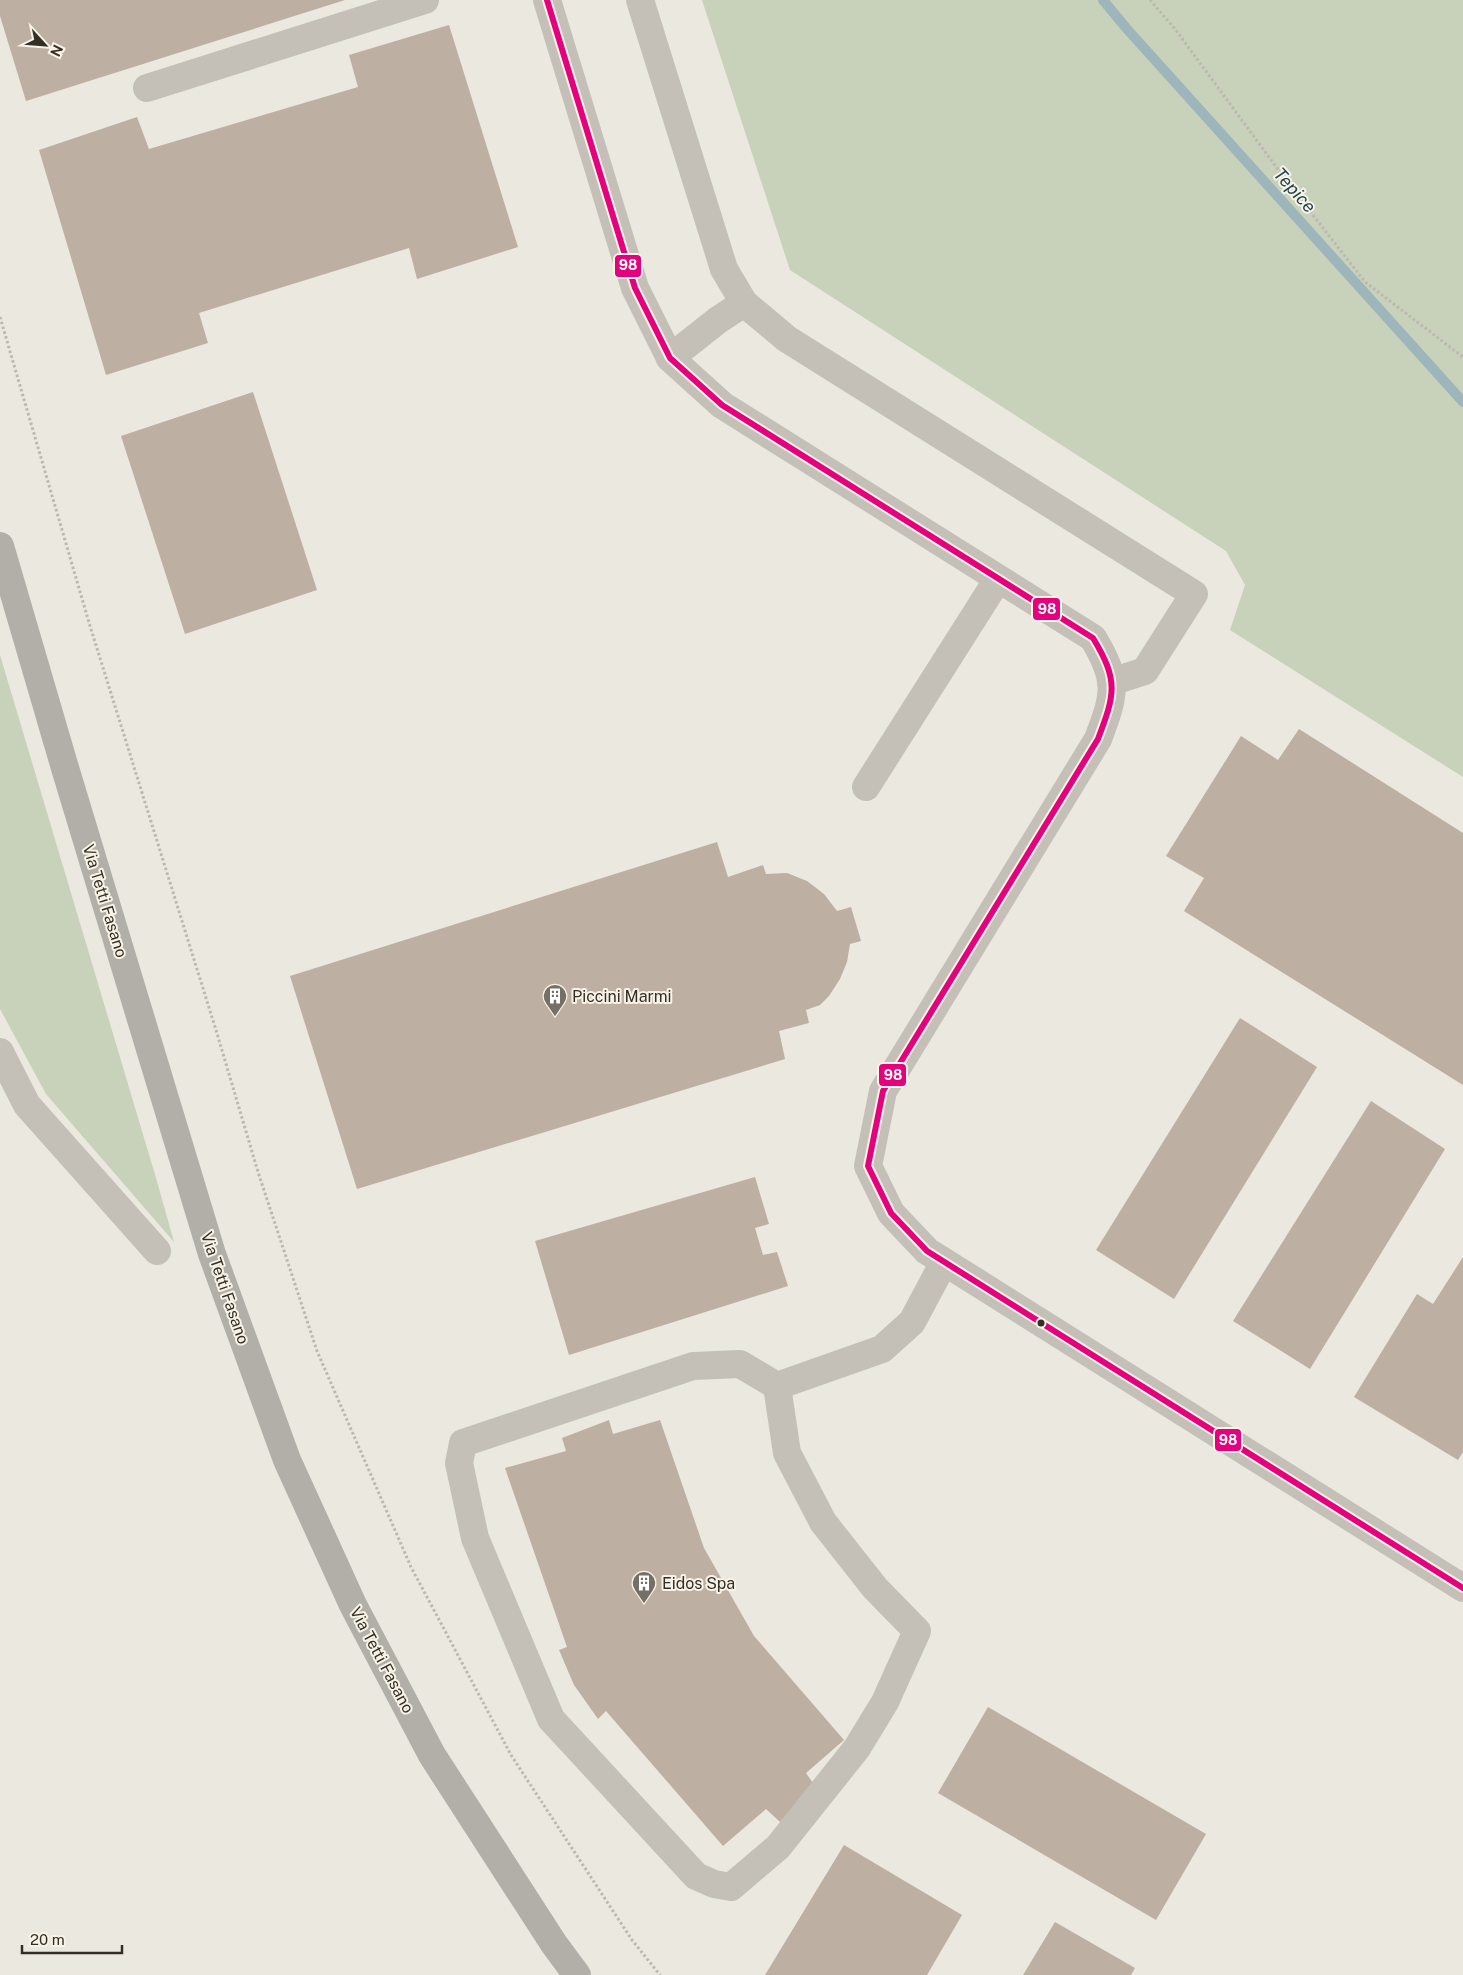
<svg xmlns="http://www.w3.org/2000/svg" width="1463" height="1975" font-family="'Public Sans',sans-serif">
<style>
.green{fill:#c8d1ba}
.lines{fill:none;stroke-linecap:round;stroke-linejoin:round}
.stream{stroke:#9db6bb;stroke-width:10}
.building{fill:#bdafa2}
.path{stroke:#bcb8b1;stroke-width:3;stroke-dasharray:2.5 2.5;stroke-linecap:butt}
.minor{stroke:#c4c0b8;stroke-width:28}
.major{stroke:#b2aea8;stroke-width:28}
.bus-1-casing{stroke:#f8f3e6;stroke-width:10}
.bus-1{stroke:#e5007d;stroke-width:6}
.bus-dot{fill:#342e27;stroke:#f8f3e6;stroke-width:2}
.labels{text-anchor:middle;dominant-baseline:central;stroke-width:4;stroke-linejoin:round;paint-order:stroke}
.street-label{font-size:16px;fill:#342e27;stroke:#f8f3e6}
.poi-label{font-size:16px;fill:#342e27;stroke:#f8f3e6;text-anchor:start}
.water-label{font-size:18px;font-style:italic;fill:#1f4653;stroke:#f8f3e6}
.line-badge{stroke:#f8f3e6;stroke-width:2}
.badge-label{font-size:14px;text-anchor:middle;font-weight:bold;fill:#fff}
</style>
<rect width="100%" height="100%" fill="#ebe8df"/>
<!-- green -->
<g class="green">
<path d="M 702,0 L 1463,0 L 1463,777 L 1230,630 L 1245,585 L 1226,551 L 790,270 Z"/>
<path d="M 0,655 L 156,1178 L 174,1242 L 46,1094 L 0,1009 Z"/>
</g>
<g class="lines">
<!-- stream -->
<path class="stream" d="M 1103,0 L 1127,29 L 1463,402"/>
</g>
<!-- building -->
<g class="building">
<path d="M 0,0 L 345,0 L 26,101 L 0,16 Z"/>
<path d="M 449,25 L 518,247 L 417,279 L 409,248 L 199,313 L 208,343 L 106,375 L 39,150 L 137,117 L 149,149 L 358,87 L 349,55 Z"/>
<path d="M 253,392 L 317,590 L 185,634 L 121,436 Z"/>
<path d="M 1299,729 L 1463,833 L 1463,1085 L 1184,911 L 1204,878 L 1166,856 L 1241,736 L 1278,760 Z"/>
<path d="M 717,842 L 728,877 L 763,865 L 766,874 L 787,873 L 807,881 L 824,894 L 837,911 L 851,907 L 861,941 L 850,944 L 847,962 L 840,979 L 829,996 L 820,1005 L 806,1010 L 809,1023 L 779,1031 L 785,1059 L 357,1189 L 290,976 Z"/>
<path d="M 1240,1018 L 1317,1067 L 1174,1299 L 1096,1250 Z"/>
<path d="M 1371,1101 L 1445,1149 L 1310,1369 L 1233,1321 Z"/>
<path d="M 755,1177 L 769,1224 L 755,1228 L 763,1255 L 777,1252 L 788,1286 L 569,1355 L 535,1241 Z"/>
<path d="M 1463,1257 L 1463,1452 L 1458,1460 L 1354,1397 L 1417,1294 L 1433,1304 Z"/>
<path d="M 609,1420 L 613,1434 L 660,1420 L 704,1548 L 754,1636 L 844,1740 L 806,1773 L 817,1789 L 780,1822 L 766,1809 L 723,1846 L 606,1711 L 598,1719 L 574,1685 L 559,1650 L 567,1647 L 505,1468 L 566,1451 L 562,1438 Z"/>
<path d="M 988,1707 L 1206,1834 L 1156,1920 L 938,1793 Z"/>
<path d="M 844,1845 L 962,1915 L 927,1975 L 765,1975 Z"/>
<path d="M 1055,1922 L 1135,1968 L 1131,1975 L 1023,1975 Z"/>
</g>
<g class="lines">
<!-- path -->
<g class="path">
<path d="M 1150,0 L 1175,29 L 1288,183 L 1365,282 L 1463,357"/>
<path d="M 0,317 L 90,626 L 216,1030 L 258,1172 L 317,1351 L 411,1567 L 511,1755 L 632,1940 L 660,1975"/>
</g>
<!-- minor -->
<g class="minor">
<path d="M 547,0 L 635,288 L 670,358 L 722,405 L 1093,638 C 1119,681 1115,694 1098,739 L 883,1091 L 868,1166 L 891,1213 L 927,1251 L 1463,1588"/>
<path d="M 640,0 L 724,269 L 744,303 L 787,339 L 1194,594 L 1145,671 L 1111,682"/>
<path d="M 147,88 L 425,0"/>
<path d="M 670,358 L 718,320 L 744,303"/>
<path d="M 866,787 L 998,579"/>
<path d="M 0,1052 L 27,1105 L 157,1251"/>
<path d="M 777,1386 L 787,1453 L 823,1522 L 875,1588 L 917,1631 L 885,1702 L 857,1748 L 778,1847 L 731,1887 L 714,1884 L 696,1876 L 551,1719 L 475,1538 L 459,1463 L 463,1443 L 693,1366 L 740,1364 L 777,1386 L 882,1349 L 912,1322 L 944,1262"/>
</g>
<!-- major -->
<path class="major" d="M 0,546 L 65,768 L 212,1254 L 287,1460 L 353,1605 L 432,1755 L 554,1944 L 577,1975"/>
<!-- bus-1 casing -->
<g class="bus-1-casing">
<path id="bus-1" d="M 547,0 L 635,288 L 670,358 L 722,405 L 1093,638 C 1119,681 1115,694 1098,739 L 883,1091 L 868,1166 L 891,1213 L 927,1251 L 1463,1588"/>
</g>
<!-- bus-1 -->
<use href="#bus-1" class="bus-1"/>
</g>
<!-- icons -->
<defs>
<g id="building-pin" transform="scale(1.25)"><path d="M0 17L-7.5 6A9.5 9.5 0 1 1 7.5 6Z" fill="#746f67" stroke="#f8f3e6"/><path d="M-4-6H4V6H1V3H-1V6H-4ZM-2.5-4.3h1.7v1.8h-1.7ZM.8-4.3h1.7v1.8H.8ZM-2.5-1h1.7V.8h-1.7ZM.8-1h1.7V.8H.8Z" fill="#fff"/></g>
</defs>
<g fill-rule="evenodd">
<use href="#building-pin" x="555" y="996"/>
<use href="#building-pin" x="644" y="1583"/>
</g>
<!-- markers -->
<circle class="bus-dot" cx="1041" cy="1323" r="4.5"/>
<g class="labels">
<!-- street labels -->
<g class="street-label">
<text transform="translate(105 901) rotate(73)">Via Tetti Fasano</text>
<text transform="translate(225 1288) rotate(71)">Via Tetti Fasano</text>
<text transform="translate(382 1660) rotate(62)">Via Tetti Fasano</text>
</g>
<!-- poi labels -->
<g class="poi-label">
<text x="572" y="996">Piccini Marmi</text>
<text x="662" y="1583">Eidos Spa</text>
</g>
<!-- water labels -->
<g class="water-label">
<text transform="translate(1295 190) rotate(48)">Tepice</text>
</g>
</g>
<g class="line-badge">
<rect x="614" y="254" width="28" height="24" rx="5" fill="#e5007d"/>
<rect x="1032" y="597" width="29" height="24" rx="5" fill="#e5007d"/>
<rect x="878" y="1063" width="29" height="24" rx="5" fill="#e5007d"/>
<rect x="1214" y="1428" width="28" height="24" rx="5" fill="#e5007d"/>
</g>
<g class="badge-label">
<text x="628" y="270">98</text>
<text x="1047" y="614">98</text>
<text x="893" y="1080">98</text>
<text x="1228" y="1445">98</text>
</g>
<!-- north arrow -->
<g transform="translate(45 45) rotate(116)" stroke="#f8f3e6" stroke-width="4" paint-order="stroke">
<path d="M0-4L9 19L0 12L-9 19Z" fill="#342e27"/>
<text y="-8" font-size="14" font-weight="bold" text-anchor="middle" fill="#342e27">N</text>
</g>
<!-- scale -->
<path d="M22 1945v8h100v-8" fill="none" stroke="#342e27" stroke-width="2.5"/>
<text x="30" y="1945" font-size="15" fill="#342e27" stroke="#f8f3e6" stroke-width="4" paint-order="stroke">20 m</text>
</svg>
